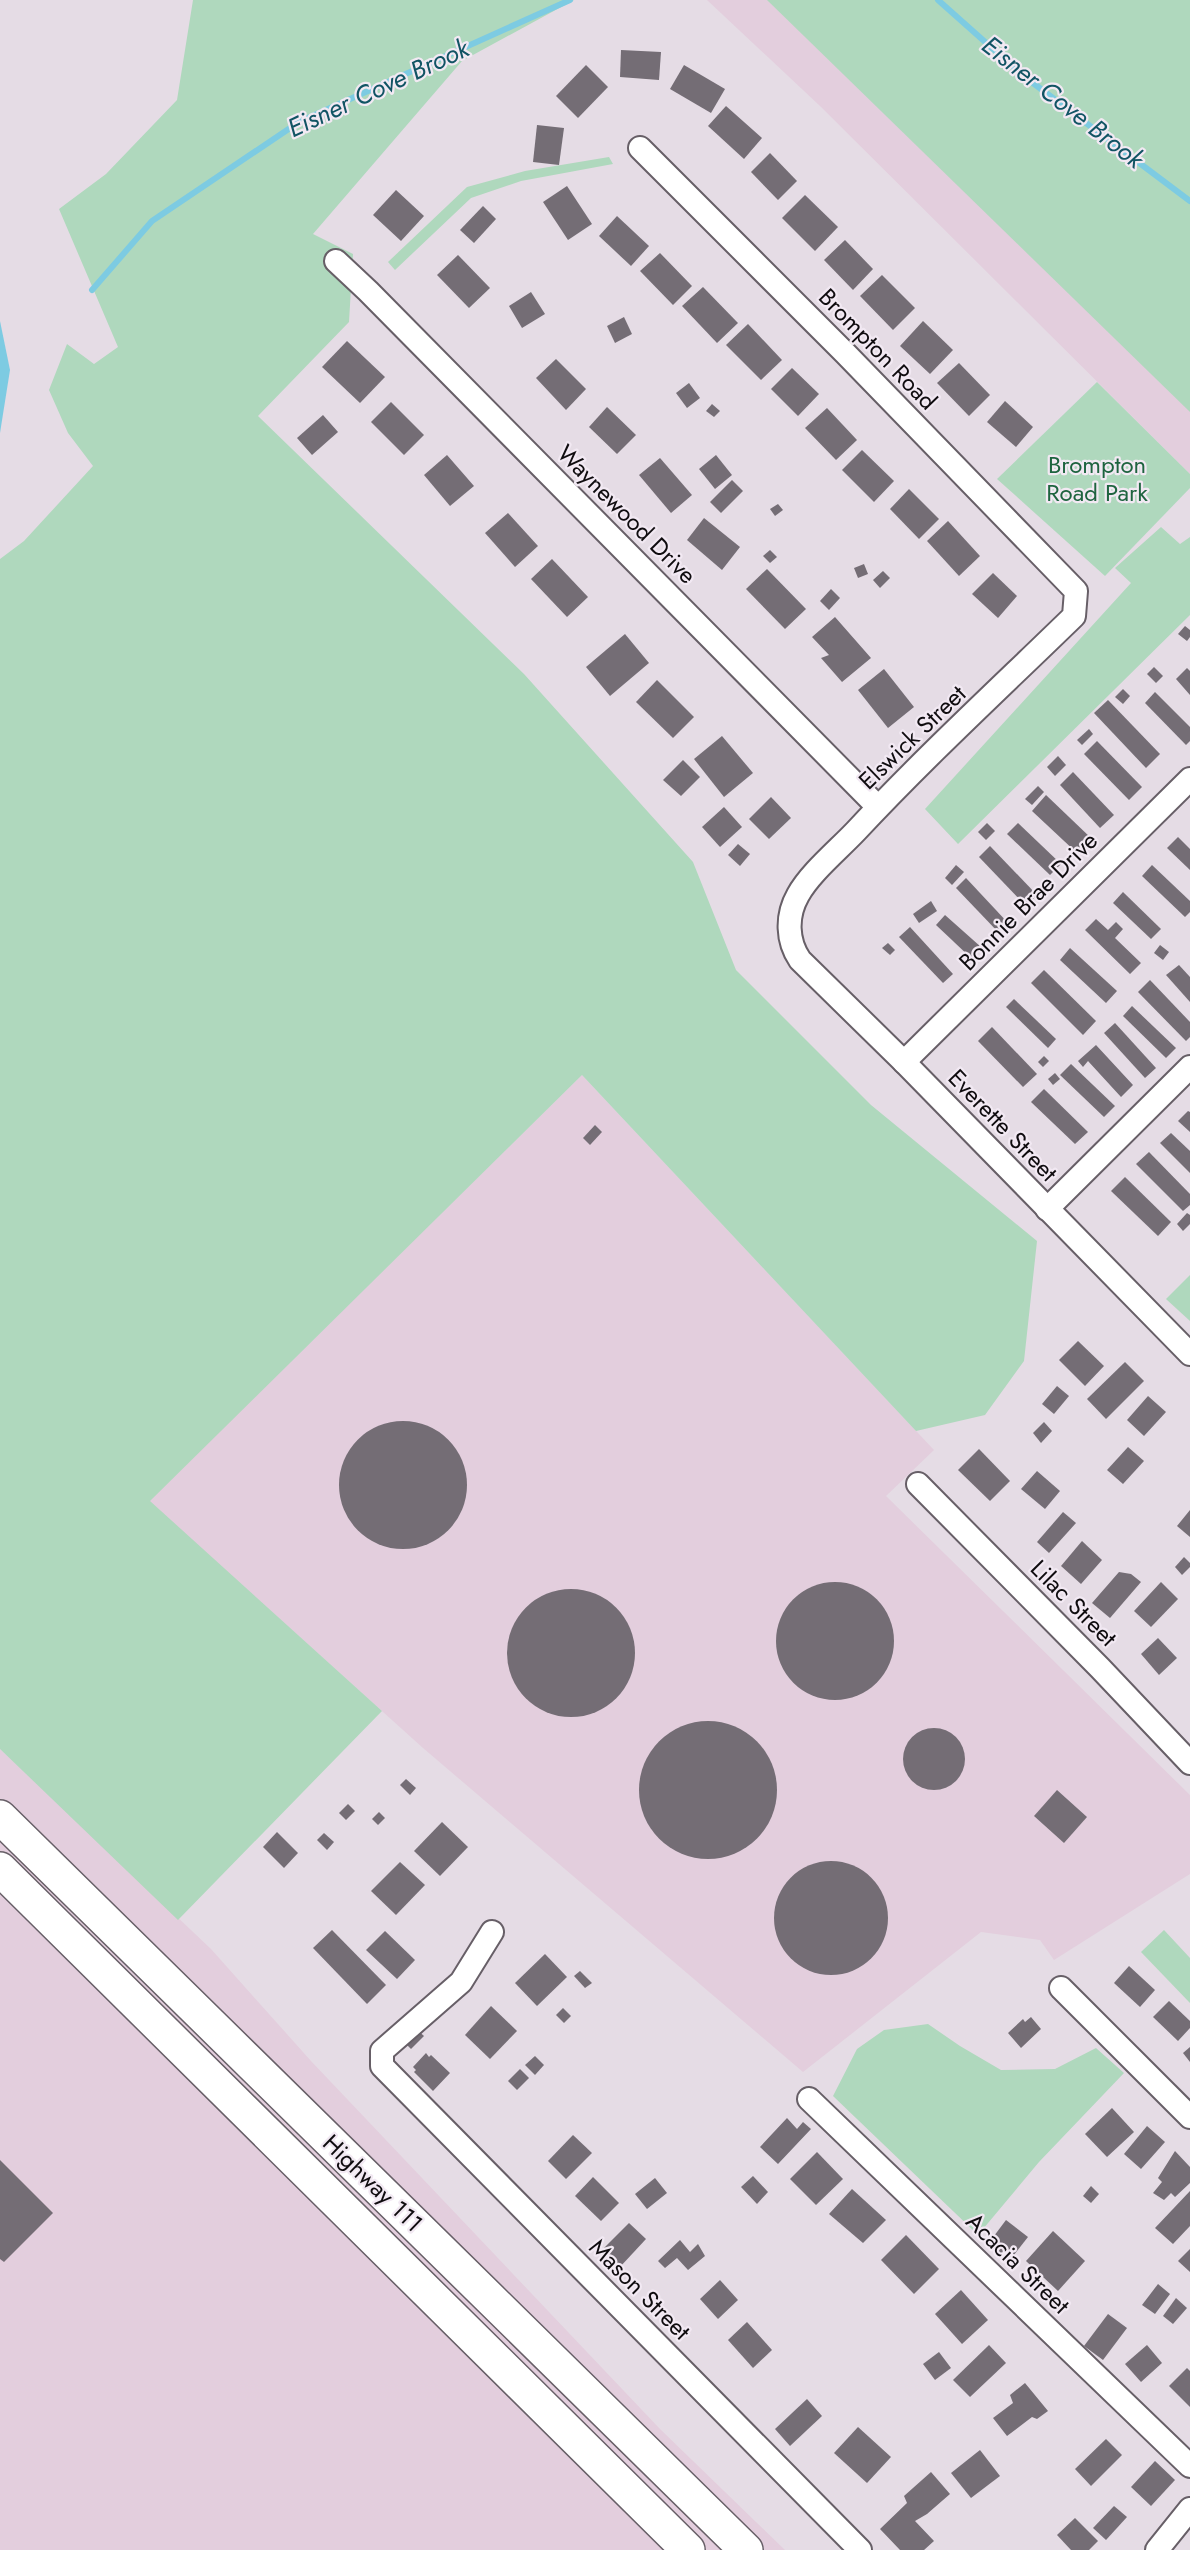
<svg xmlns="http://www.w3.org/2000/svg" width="1190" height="2550" font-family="Jost,sans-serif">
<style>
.industrial{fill:#e3cedd}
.green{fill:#afd8bd}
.water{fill:#7dcbe2}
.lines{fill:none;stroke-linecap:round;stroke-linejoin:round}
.stream{stroke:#7dcbe2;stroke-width:6}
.building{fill:#746d75}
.street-casing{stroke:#675f67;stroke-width:26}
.highway-casing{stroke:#675f67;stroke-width:36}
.street{stroke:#fff;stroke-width:22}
.highway{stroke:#fff;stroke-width:33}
.labels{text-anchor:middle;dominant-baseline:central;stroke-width:4.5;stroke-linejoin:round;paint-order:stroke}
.street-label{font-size:24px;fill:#0f0c0f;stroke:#f2e9f3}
.park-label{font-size:24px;fill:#1e643f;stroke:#f2e9f3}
.water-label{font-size:26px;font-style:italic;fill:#115464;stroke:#f2e9f3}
</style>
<rect width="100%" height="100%" fill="#e5dce5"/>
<!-- industrial -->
<g class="industrial">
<path d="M 707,0 L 1190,0 L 1190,474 L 820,106 Z"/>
<path d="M 582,1075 L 934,1450 L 886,1496 L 1190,1795 L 1190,1874 L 1054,1960 L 1040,1940 L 981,1932 L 803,2072 L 423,1748 L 149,1501 Z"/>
<path d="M 0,1749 L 211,1949 L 311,2061 L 660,2429 L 785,2550 L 0,2550 Z"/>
</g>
<!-- green -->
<g class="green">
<path d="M 193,0 L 574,0 L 462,61 L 313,234 L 353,254 L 349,322 L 258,416 L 524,674 L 693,862 L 736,970 L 871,1105 L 1037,1241 L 1024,1361 L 985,1415 L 916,1431 L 582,1075 L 150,1501 L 382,1711 L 178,1920 L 0,1749 L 0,559 L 24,541 L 93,466 L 68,433 L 49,390 L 67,344 L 94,364 L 118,347 L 59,209 L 106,174 L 177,100 Z"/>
<path d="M 767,0 L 1190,0 L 1190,412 Z"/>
<path d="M 609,157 L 613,164 L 521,181 L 471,198 L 395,270 L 388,262 L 467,187 L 525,171 Z"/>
<path d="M 1097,382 L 1190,474 L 1190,488 L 1105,576 L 997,479 Z"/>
<path d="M 1161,527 L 1180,544 L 1190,537 L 1190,615 L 958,844 L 925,809 L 1131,583 L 1115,568 Z"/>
<path d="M 1190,1275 L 1190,1321 L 1166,1299 Z"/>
<path d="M 1164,1930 L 1190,1958 L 1190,2003 L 1141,1952 Z"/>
<path d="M 928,2024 L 960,2046 L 1001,2070 L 1055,2069 L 1096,2048 L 1124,2073 L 1039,2162 L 978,2235 L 833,2096 L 857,2049 L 884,2030 Z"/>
</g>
<!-- water -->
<path class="water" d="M 0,321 L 10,370 L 0,433 Z"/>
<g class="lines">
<!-- stream -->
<g class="stream">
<path d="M 938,0 L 1021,74 L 1190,201"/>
<path d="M 92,290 L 152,221 L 299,122 L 570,0"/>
</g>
</g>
<!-- building -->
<g class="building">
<path d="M 621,50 L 661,52 L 659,80 L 620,77 Z"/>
<path d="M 586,65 L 608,87 L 578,118 L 556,96 Z"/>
<path d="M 684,65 L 725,89 L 711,113 L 670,89 Z"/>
<path d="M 726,106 L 762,138 L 744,159 L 708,126 Z"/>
<path d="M 537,125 L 564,128 L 559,165 L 533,162 Z"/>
<path d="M 770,153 L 797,181 L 778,200 L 751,172 Z"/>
<path d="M 567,186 L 592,224 L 568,240 L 543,202 Z"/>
<path d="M 396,190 L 424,216 L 401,241 L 373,215 Z"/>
<path d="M 805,195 L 838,227 L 815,251 L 782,218 Z"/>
<path d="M 483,206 L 496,219 L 474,243 L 460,230 Z"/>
<path d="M 617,216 L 649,246 L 631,266 L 599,236 Z"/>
<path d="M 845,240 L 873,269 L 853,290 L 824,260 Z"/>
<path d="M 660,253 L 692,286 L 673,305 L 640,271 Z"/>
<path d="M 458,255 L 490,288 L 469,308 L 437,275 Z"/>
<path d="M 882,275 L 915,308 L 893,330 L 860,296 Z"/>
<path d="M 703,287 L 738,323 L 717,343 L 682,306 Z"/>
<path d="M 531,292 L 545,314 L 522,328 L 509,306 Z"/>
<path d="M 624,317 L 632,334 L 615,343 L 607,326 Z"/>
<path d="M 923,321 L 953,350 L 930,374 L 900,346 Z"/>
<path d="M 748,324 L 782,360 L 761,380 L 726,345 Z"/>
<path d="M 347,341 L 385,377 L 360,403 L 322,367 Z"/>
<path d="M 556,359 L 586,389 L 566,410 L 536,378 Z"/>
<path d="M 959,363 L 990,395 L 969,416 L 937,383 Z"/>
<path d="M 792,368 L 819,394 L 798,416 L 771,389 Z"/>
<path d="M 689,383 L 700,398 L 687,408 L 676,393 Z"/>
<path d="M 1005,401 L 1033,427 L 1016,447 L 987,422 Z"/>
<path d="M 391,402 L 424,435 L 404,455 L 371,422 Z"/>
<path d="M 712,404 L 720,411 L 714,417 L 706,411 Z"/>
<path d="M 607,407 L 636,435 L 617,454 L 589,427 Z"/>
<path d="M 827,408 L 857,440 L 836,460 L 805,428 Z"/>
<path d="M 323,415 L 338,432 L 312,455 L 297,438 Z"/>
<path d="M 862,450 L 894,481 L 874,502 L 842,470 Z"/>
<path d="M 447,455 L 474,486 L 450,506 L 424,475 Z"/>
<path d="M 716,455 L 732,475 L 715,489 L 699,469 Z"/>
<path d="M 660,458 L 692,495 L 671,513 L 639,475 Z"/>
<path d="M 732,480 L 743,491 L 721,513 L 710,502 Z"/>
<path d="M 909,489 L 939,519 L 919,539 L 890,509 Z"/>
<path d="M 778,504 L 783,510 L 775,516 L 770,509 Z"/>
<path d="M 508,513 L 538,546 L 515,567 L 485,533 Z"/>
<path d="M 704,518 L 740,547 L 722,570 L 687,540 Z"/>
<path d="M 948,521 L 980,556 L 959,576 L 927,541 Z"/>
<path d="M 770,550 L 777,557 L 770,563 L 763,556 Z"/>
<path d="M 552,559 L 588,597 L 567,617 L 531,579 Z"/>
<path d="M 864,564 L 868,574 L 858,578 L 854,568 Z"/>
<path d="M 767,569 L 806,609 L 785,629 L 746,589 Z"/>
<path d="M 883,571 L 890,578 L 880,588 L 873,580 Z"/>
<path d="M 993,573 L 1017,596 L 998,618 L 972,594 Z"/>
<path d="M 831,589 L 840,598 L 829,610 L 820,601 Z"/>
<path d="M 835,617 L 871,658 L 842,682 L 821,658 L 829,655 L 812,637 Z"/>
<path d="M 1185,626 L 1190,630 L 1190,637 L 1187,641 L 1178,634 Z"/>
<path d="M 625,634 L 649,663 L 610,696 L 586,667 Z"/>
<path d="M 1154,667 L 1163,676 L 1156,683 L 1147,674 Z"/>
<path d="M 1187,668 L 1190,671 L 1190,695 L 1176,679 Z"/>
<path d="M 884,669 L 914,707 L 888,728 L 858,690 Z"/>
<path d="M 657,680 L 694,717 L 673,738 L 636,702 Z"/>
<path d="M 1123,689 L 1130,696 L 1123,704 L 1115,697 Z"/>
<path d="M 1155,692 L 1190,727 L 1190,741 L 1186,745 L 1145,703 Z"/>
<path d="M 1108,700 L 1160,754 L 1146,768 L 1094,713 Z"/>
<path d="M 1089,729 L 1093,734 L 1082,745 L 1077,740 Z"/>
<path d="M 722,736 L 753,773 L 724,797 L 694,759 Z"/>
<path d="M 1097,741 L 1142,787 L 1129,800 L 1084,754 Z"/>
<path d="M 1058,756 L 1066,765 L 1055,776 L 1047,767 Z"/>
<path d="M 683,760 L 700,777 L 681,796 L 663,780 Z"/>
<path d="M 1073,772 L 1114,815 L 1100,828 L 1060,785 Z"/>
<path d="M 1038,786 L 1044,792 L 1032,805 L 1025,799 Z"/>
<path d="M 1046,795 L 1092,839 L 1078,854 L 1032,811 Z"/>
<path d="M 771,797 L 791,818 L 769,839 L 749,819 Z"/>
<path d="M 724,807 L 742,827 L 720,847 L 702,827 Z"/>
<path d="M 987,823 L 995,831 L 986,840 L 978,832 Z"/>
<path d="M 1018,823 L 1061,864 L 1050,875 L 1007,834 Z"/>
<path d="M 1178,837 L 1190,849 L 1190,870 L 1167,848 Z"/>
<path d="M 738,844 L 750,854 L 740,866 L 728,855 Z"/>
<path d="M 990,846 L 1037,895 L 1026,906 L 979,857 Z"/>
<path d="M 956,865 L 964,872 L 952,885 L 945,878 Z"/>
<path d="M 1152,865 L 1190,901 L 1190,912 L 1185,917 L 1142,876 Z"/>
<path d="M 966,878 L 1009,924 L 999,933 L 956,888 Z"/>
<path d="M 1123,892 L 1161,929 L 1151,939 L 1113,903 Z"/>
<path d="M 931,901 L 937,911 L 919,923 L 913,914 Z"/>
<path d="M 945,915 L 981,947 L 971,958 L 936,925 Z"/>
<path d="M 1096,919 L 1108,930 L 1116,922 L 1123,929 L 1115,938 L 1141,963 L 1130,974 L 1085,930 Z"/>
<path d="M 910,927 L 953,974 L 943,983 L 899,937 Z"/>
<path d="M 888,943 L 895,950 L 890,955 L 882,948 Z"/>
<path d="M 1160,945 L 1169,952 L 1163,960 L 1154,953 Z"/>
<path d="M 1070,948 L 1117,991 L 1106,1003 L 1060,960 Z"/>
<path d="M 1179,965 L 1190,977 L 1190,1002 L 1166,975 Z"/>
<path d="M 1044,970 L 1096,1021 L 1083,1035 L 1031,983 Z"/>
<path d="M 1150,980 L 1190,1022 L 1190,1037 L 1186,1041 L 1138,992 Z"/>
<path d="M 1014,999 L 1056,1039 L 1048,1048 L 1006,1007 Z"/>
<path d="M 1132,1006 L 1176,1048 L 1166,1058 L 1123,1016 Z"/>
<path d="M 1115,1023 L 1156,1068 L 1145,1078 L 1104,1033 Z"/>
<path d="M 992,1027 L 1037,1074 L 1023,1087 L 978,1041 Z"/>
<path d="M 1096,1045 L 1133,1085 L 1121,1097 L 1088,1061 L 1083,1067 L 1078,1061 Z"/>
<path d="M 1044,1056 L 1049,1061 L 1043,1067 L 1038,1062 Z"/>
<path d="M 1071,1064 L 1115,1106 L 1104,1117 L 1060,1075 Z"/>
<path d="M 1055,1073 L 1060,1079 L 1053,1085 L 1048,1079 Z"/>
<path d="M 1044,1089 L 1088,1132 L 1075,1144 L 1031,1102 Z"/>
<path d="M 1188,1111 L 1190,1112 L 1190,1132 L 1178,1121 Z"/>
<path d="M 595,1125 L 602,1132 L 590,1145 L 583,1138 Z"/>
<path d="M 1171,1133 L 1190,1151 L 1190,1173 L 1160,1143 Z"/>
<path d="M 1149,1152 L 1190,1194 L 1190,1205 L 1183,1211 L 1136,1164 Z"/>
<path d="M 1125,1177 L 1171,1222 L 1158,1236 L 1111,1191 Z"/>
<path d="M 1187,1213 L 1190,1215 L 1190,1224 L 1183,1231 L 1177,1224 Z"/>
<path d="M 1078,1341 L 1104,1366 L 1085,1386 L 1059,1360 Z"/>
<path d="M 1125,1362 L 1144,1381 L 1106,1419 L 1087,1399 Z"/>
<path d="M 1057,1386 L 1069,1396 L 1054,1414 L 1042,1404 Z"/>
<path d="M 1148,1396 L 1166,1412 L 1144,1436 L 1127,1420 Z"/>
<circle cx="403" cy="1485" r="64"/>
<path d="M 1044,1422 L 1052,1431 L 1041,1443 L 1033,1433 Z"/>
<path d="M 1128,1447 L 1144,1461 L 1123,1484 L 1107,1470 Z"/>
<path d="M 979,1449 L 1010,1481 L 990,1501 L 958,1470 Z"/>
<path d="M 1037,1471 L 1060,1491 L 1045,1509 L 1021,1489 Z"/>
<path d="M 1190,1510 L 1190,1537 L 1177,1526 Z"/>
<path d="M 1063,1512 L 1076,1523 L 1049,1553 L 1037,1542 Z"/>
<path d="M 1082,1541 L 1102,1560 L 1081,1584 L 1061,1566 Z"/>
<path d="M 1184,1557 L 1190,1563 L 1190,1567 L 1182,1575 L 1175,1567 Z"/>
<path d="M 1119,1572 L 1131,1574 L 1141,1582 L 1110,1618 L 1092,1603 Z"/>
<circle cx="835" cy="1641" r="59"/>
<path d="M 1161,1582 L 1178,1599 L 1151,1627 L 1134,1611 Z"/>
<circle cx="571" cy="1653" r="64"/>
<path d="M 1158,1638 L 1177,1658 L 1159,1675 L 1141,1654 Z"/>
<circle cx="708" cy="1790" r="69"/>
<circle cx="934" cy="1759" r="31"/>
<path d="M 406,1779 L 416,1788 L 410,1795 L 400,1785 Z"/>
<path d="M 1057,1790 L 1087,1817 L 1064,1843 L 1034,1816 Z"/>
<path d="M 348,1804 L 355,1811 L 346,1820 L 339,1813 Z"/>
<path d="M 379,1812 L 385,1818 L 378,1825 L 372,1819 Z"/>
<path d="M 442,1822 L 468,1847 L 440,1876 L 414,1851 Z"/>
<path d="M 277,1832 L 298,1853 L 284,1868 L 263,1847 Z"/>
<path d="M 324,1833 L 334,1842 L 327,1850 L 317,1840 Z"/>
<circle cx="831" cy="1918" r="57"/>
<path d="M 400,1862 L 425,1885 L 396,1915 L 371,1891 Z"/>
<path d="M 332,1930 L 386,1985 L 367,2004 L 313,1948 Z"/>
<path d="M 385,1931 L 415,1960 L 397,1979 L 366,1950 Z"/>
<path d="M 545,1954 L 567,1977 L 537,2006 L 515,1983 Z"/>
<path d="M 1129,1966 L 1155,1990 L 1140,2007 L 1114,1983 Z"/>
<path d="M 580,1971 L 592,1983 L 585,1988 L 574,1976 Z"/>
<path d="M 1169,2001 L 1190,2021 L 1190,2028 L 1178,2041 L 1153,2017 Z"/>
<path d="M 491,2006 L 517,2031 L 490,2059 L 465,2035 Z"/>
<path d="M 563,2008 L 571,2016 L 564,2023 L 556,2015 Z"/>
<path d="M 1031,2017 L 1041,2029 L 1021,2048 L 1008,2033 L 1023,2019 L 1025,2022 Z"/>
<path d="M 414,2027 L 424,2036 L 411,2049 L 402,2040 Z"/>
<path d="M 1190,2047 L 1190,2062 L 1183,2053 Z"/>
<path d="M 426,2053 L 429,2057 L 431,2055 L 450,2073 L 433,2091 L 414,2072 L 416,2070 L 413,2067 Z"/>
<path d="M 535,2056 L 544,2065 L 535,2075 L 525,2065 Z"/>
<path d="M 520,2069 L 529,2078 L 517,2090 L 508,2081 Z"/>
<path d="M 1112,2108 L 1134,2132 L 1107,2157 L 1085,2134 Z"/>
<path d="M 787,2118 L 797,2129 L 803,2122 L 811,2129 L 778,2164 L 760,2147 Z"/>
<path d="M 1147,2126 L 1165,2142 L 1141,2169 L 1124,2154 Z"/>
<path d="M 573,2135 L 592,2153 L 566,2179 L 548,2161 Z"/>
<path d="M 1175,2151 L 1190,2167 L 1190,2183 L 1175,2197 L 1171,2193 L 1164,2200 L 1153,2193 L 1162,2182 L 1158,2178 Z"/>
<path d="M 817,2152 L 843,2179 L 816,2205 L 790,2179 Z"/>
<path d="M 0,2160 L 53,2213 L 4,2262 L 0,2259 Z"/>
<path d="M 753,2176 L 768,2192 L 757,2204 L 741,2187 Z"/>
<path d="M 593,2177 L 619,2203 L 601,2221 L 575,2196 Z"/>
<path d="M 655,2178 L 667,2193 L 647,2209 L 635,2194 Z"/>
<path d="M 1091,2186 L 1099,2194 L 1091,2203 L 1083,2196 Z"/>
<path d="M 852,2189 L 886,2220 L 863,2243 L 829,2214 Z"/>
<path d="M 1190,2191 L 1190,2226 L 1173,2244 L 1155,2228 Z"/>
<path d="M 1006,2220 L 1028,2237 L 1010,2260 L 988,2244 Z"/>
<path d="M 629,2223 L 646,2239 L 620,2267 L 602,2250 Z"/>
<path d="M 1053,2231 L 1085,2261 L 1058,2291 L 1026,2261 Z"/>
<path d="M 906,2235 L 939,2269 L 914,2294 L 881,2260 Z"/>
<path d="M 680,2240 L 690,2252 L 698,2244 L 705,2256 L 688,2270 L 677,2258 L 665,2268 L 658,2261 Z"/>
<path d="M 1190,2249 L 1190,2272 L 1178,2261 Z"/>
<path d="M 720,2280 L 738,2300 L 718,2319 L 700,2299 Z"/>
<path d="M 1158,2284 L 1170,2294 L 1155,2314 L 1142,2305 Z"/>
<path d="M 961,2290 L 988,2320 L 962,2344 L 935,2314 Z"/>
<path d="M 1176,2298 L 1187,2308 L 1173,2324 L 1163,2316 Z"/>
<path d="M 1108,2314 L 1127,2328 L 1103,2360 L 1084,2346 Z"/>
<path d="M 747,2322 L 772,2350 L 753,2368 L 728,2340 Z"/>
<path d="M 989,2345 L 1006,2363 L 970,2397 L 953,2380 Z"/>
<path d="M 1147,2345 L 1162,2363 L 1141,2382 L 1125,2364 Z"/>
<path d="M 939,2352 L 951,2368 L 935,2380 L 923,2364 Z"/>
<path d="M 1187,2368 L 1190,2371 L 1190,2407 L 1169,2386 Z"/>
<path d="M 1025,2383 L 1048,2411 L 1037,2419 L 1032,2417 L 1007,2436 L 993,2418 L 1013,2403 L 1010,2395 Z"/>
<path d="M 807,2399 L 822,2416 L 790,2446 L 775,2429 Z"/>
<path d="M 858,2427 L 891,2457 L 867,2483 L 834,2453 Z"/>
<path d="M 1106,2439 L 1122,2455 L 1091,2486 L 1075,2469 Z"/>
<path d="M 980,2450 L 1000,2476 L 971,2498 L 951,2473 Z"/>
<path d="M 1155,2461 L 1175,2480 L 1151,2506 L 1131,2487 Z"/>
<path d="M 931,2472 L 950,2494 L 927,2514 L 915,2521 L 934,2541 L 924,2550 L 900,2550 L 880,2529 L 907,2503 L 904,2496 Z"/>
<path d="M 1114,2506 L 1127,2517 L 1106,2540 L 1093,2528 Z"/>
<path d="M 1075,2518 L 1098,2541 L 1089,2550 L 1071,2550 L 1057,2535 Z"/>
</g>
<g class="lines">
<!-- street casing -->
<g class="street-casing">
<g id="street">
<path d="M 640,148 L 845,353 L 1076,591 L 1074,616 C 1001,687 925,757 856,831 C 838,850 810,873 798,895 C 786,916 787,941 800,960 L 904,1062 L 1190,1354"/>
<path d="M 336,261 L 368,291 L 878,807"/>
<path d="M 904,1062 L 1190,779"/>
<path d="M 1047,1209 L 1190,1067"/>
<path d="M 918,1484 L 1100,1668 L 1190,1763"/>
<path d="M 492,1932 L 461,1982 L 382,2051 L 382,2066 L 860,2550"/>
<path d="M 1061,1988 L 1190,2117"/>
<path d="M 809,2099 L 1190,2466"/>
<path d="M 1157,2550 L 1190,2509"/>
</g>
</g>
<!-- highway casing -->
<g class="highway-casing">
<g id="highway">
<path d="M 0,1817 L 746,2550"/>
<path d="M 0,1869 L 688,2550"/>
</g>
</g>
<!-- street -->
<use href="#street" class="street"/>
<!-- highway -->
<use href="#highway" class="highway"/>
</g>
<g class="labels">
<!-- street labels -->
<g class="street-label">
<text transform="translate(878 349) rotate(46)">Brompton Road</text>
<text transform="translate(627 514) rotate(45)">Waynewood Drive</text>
<text transform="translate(912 737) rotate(-44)">Elswick Street</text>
<text transform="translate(1028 901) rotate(-45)">Bonnie Brae Drive</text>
<text transform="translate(1003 1125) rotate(46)">Everette Street</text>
<text transform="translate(1074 1603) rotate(45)">Lilac Street</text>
<text transform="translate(373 2183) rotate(44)">Highway 111</text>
<text transform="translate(1018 2263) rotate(44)">Acacia Street</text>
<text transform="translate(640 2289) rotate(45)">Mason Street</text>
</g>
<!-- park labels -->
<g class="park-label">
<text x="1097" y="464">Brompton<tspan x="1097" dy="28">Road Park</tspan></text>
</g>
<!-- water labels -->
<g class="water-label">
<text transform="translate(378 88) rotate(-25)">Eisner Cove Brook</text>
<text transform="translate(1063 102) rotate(38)">Eisner Cove Brook</text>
</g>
</g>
</svg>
